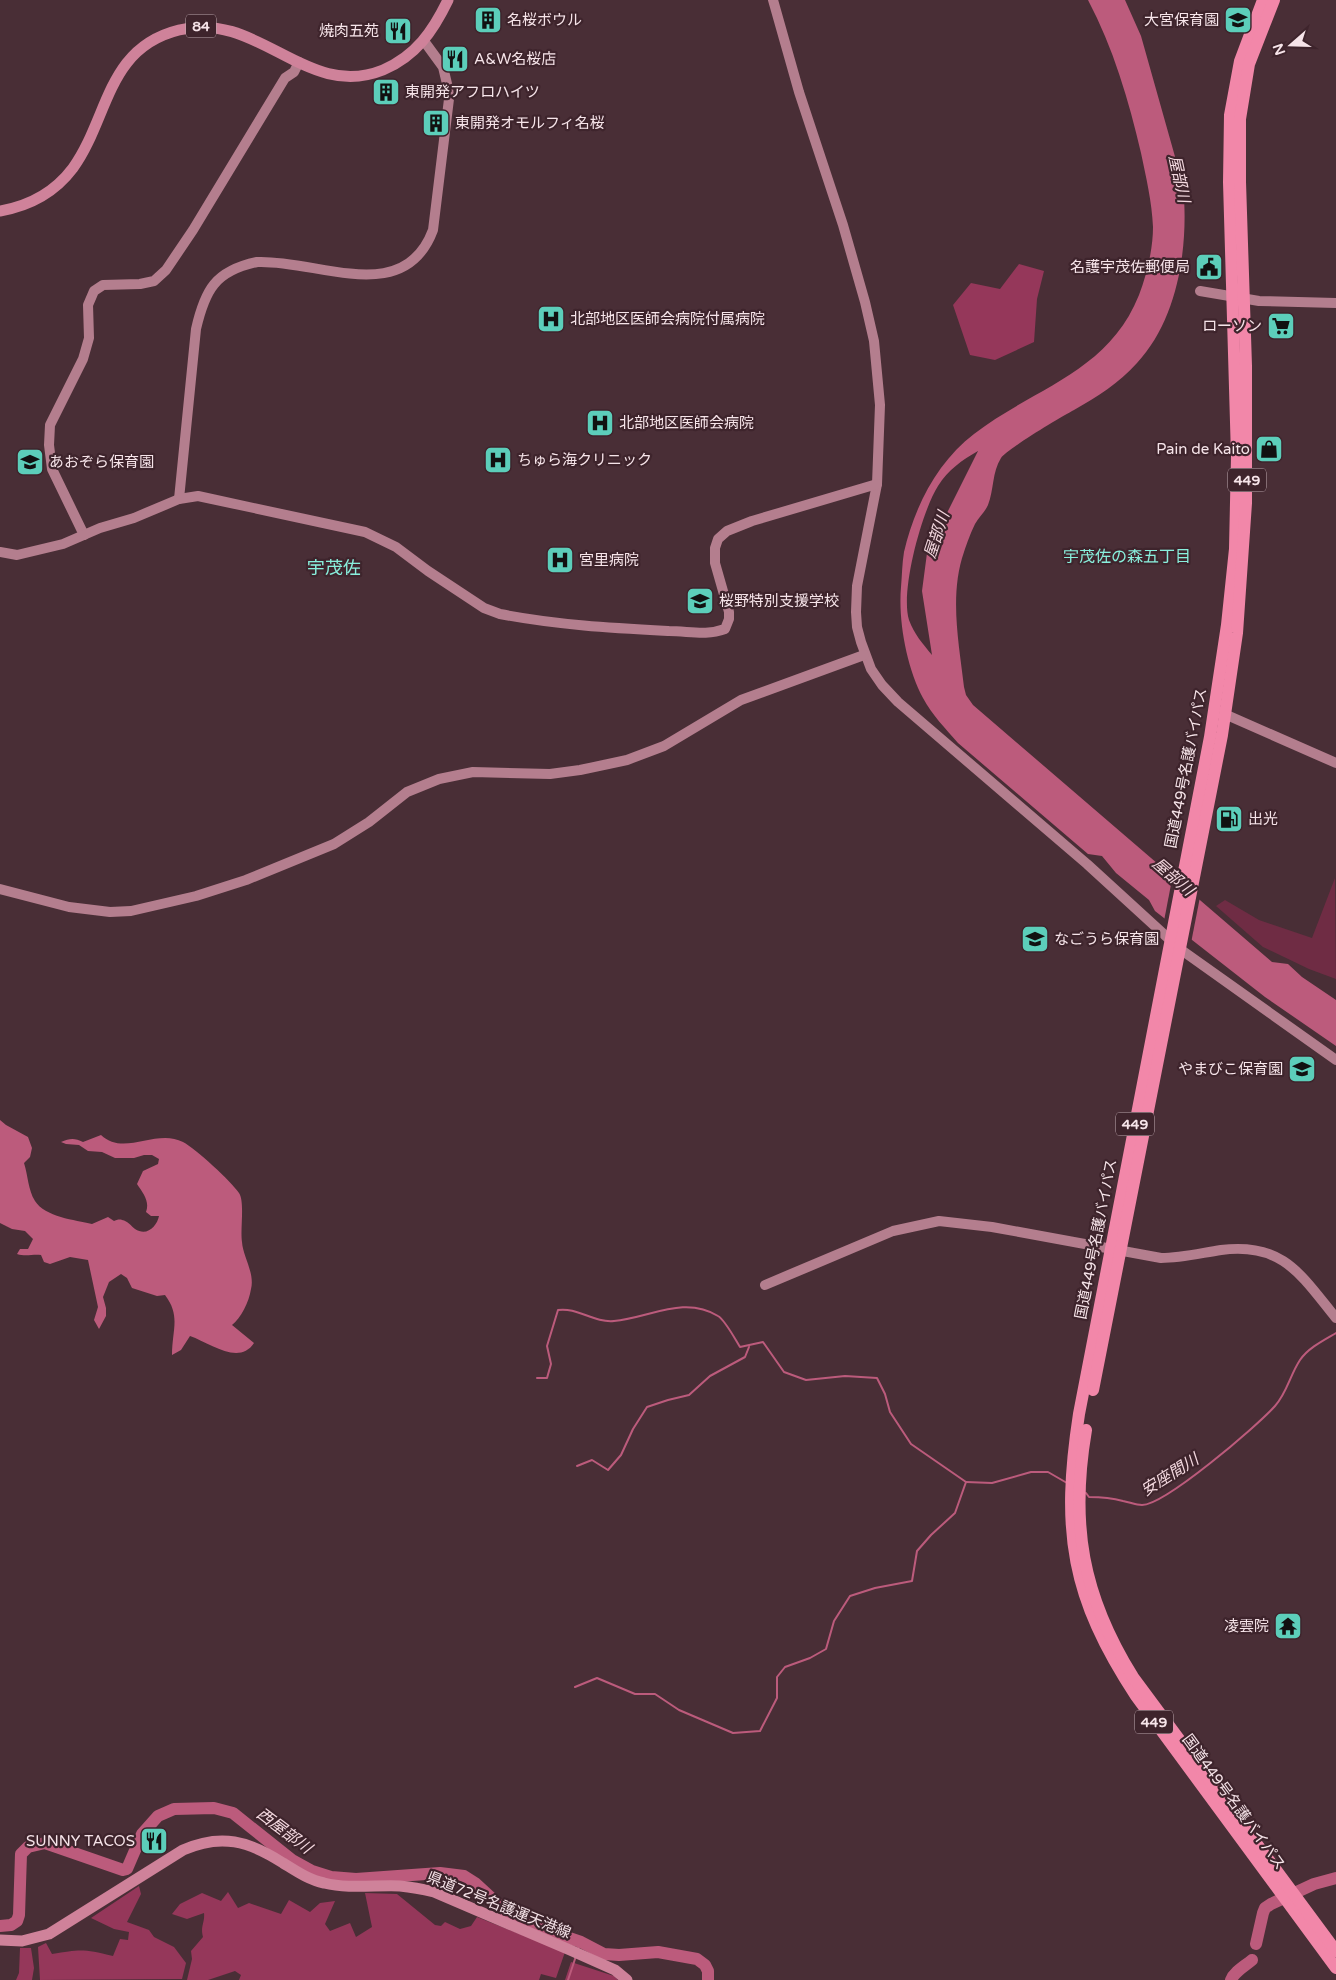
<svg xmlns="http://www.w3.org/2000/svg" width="1336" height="1980" font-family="'Varela Round','Noto Sans JP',sans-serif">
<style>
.green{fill:#6f2c44}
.forest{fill:#95375a}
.water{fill:#bc5b7c;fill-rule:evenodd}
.pier{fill:#492e36}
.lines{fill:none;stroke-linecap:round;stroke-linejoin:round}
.stream{stroke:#bc5b7c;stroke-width:2}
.river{stroke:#bc5b7c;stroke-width:12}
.secondary{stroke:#b47e8e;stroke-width:10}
.primary{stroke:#cf829a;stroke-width:11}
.highway{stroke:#f287a9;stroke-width:12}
.labels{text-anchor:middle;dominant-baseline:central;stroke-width:4.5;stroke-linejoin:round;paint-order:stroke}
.shield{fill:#3e242c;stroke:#bfaab0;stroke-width:1}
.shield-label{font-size:14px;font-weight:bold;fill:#f6e4e9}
.poi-label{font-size:15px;fill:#f6e4e9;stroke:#3e242c;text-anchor:start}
.street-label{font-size:15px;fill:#f6e4e9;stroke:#3e242c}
.water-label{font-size:16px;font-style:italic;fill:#f4d9e0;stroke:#3e242c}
.neighbourhood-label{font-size:16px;fill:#89efdc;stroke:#3e242c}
.quarter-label{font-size:18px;fill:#89efdc;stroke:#3e242c}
</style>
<rect width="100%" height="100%" fill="#492e36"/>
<!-- green -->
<path class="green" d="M 1335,878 L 1336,979 L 1309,969 L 1263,947 L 1216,906 L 1225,900 L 1259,920 L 1312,938 Z"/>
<!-- forest -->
<g class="forest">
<path d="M 1019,264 L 1044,271 L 1037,299 L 1034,342 L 995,360 L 970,355 L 953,305 L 971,283 L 1000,289 Z"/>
<path d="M 139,1886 L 141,1894 L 127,1922 L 149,1930 L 154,1937 L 174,1947 L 186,1963 L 182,1979 L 40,1980 L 38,1947 L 46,1943 L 52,1954 C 81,1949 84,1949 113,1956 L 120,1939 L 128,1940 L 129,1932 L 114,1929 L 91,1918 Z"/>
<path d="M 228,1892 L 238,1908 L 249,1903 L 281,1914 L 289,1900 L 310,1912 L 320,1903 L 335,1901 L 325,1924 L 330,1931 L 350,1923 L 356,1937 L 372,1927 L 365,1893 L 397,1894 L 435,1925 L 441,1926 L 445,1922 L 460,1929 L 471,1926 L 477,1917 L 565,1952 L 556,1978 L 541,1974 L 539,1980 L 239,1980 L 241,1975 L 235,1971 L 208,1980 L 187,1980 L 192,1959 L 191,1951 L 203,1937 C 200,1926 205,1923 204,1913 L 187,1919 L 172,1914 L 180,1904 L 202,1893 L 221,1901 Z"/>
<path d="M 20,1948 L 31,1948 L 34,1968 L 32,1980 L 16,1980 L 19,1973 Z"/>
<path d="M 571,1962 L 614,1976 L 618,1980 L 565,1980 Z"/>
</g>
<!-- water -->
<g class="water">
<path d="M 1088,0 L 1125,0 L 1141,36 L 1183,185 C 1189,244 1179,318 1137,363 C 1119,383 1097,397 1074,410 C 1061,417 1007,449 1001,458 C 992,472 994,490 988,505 C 985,512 979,517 975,524 C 971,532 967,543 964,552 C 949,595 959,643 964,687 L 966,695 L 973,705 L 1272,962 L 1288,964 L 1302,977 L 1336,1000 L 1336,1046 L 1265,997 L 1155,911 L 1149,900 L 1116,873 L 1102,856 L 1088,854 L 958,743 C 946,729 932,715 923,698 C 907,668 898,622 901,587 C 902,576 902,564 904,552 C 914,508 937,462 974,434 C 1033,388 1108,373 1139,295 C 1147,274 1153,249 1153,227 C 1152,202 1146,177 1141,153 C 1129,101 1113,47 1088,0 ZM 978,451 L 927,553 L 922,591 L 932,655 C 923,644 914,634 909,620 C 900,591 922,511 938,486 C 948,470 962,460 978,451 Z"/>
<path d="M 0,1120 L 6,1125 L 28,1137 L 32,1148 L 30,1157 L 24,1163 C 28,1175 28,1190 35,1201 C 45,1217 75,1220 92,1224 L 108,1217 L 114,1221 C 116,1220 120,1219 122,1220 C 128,1221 131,1226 135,1229 C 147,1237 157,1226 159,1216 L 151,1216 L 146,1212 C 150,1201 143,1193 137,1184 L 143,1171 L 158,1164 L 159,1159 L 152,1155 L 144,1155 L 134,1158 L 115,1158 L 102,1152 L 88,1151 L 79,1145 L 66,1144 L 61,1142 C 70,1138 75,1138 83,1142 L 101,1135 C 124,1157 156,1128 183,1142 C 196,1149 231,1181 239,1193 C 245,1202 240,1229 242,1242 C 243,1257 255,1273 251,1289 C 249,1302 241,1318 232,1325 L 254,1343 C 239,1366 210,1343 190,1336 L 181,1350 L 172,1355 C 172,1330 181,1316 165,1295 L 157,1296 L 132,1288 L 127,1278 L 121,1274 L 109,1282 L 103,1297 L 106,1308 L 106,1316 L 99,1329 L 94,1320 L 98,1307 L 88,1260 L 70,1257 L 50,1264 L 44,1262 L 41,1255 C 32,1254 26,1257 17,1254 L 20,1249 L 28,1249 L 33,1239 L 25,1231 L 12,1229 L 0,1223 Z"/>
</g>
<!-- pier -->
<path class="pier" d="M 1173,874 L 1200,897 L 1191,943 L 1164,921 Z"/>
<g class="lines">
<!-- stream -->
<g class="stream">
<path d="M 537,1378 L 547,1378 L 551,1364 L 547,1346 L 558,1310 C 577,1307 594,1323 614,1321 C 649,1318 684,1295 718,1316 C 725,1320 735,1339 740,1347 L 763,1342 L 784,1372 L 806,1380 L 845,1376 L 877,1378 L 885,1394 L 890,1412 L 911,1444 L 966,1482"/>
<path d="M 577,1466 L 592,1460 L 608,1470 L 621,1455 L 633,1429 L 647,1407 L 668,1400 L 689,1395 L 710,1376 L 745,1357 L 749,1347"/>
<path d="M 966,1482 L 992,1483 L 1031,1472 L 1048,1472 L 1067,1483"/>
<path d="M 1086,1493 L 1089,1497 C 1101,1497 1112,1498 1123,1501 C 1129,1502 1136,1505 1142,1505 C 1165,1505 1257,1426 1275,1406 C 1287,1393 1290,1375 1300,1360 C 1308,1348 1324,1340 1336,1333"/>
<path d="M 575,1687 L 597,1678 L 635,1694 L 655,1694 L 679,1710 L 733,1733 L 760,1731 L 777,1698 L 777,1677 L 785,1667 L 810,1658 L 826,1649 L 834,1621 L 850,1596 L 875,1588 L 912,1581 L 917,1551 L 931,1535 L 955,1513 L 966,1482"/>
<path d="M 578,1949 L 581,1942"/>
<path d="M 568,1980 L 576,1956"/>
</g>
<!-- river -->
<g class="river">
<path d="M 0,1926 L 11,1925 L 17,1921 L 19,1915 L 21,1854 L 28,1847 L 45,1843 L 123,1870 L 127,1869 L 142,1834 L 158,1816 L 174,1809 L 214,1808 L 233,1813 L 292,1860 L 312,1871 L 331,1877 L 356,1879 L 440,1873 L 464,1876 L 475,1883 L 511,1916 L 522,1922 L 581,1942 L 604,1954 L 619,1955 L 658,1952 L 697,1959 L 705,1965 L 708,1971 L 708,1980"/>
<path d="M 1256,1944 L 1263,1913 L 1265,1908 L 1271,1904 L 1314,1884 L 1336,1878"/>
<path d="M 1231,1980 C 1234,1972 1245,1966 1252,1960"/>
</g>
<!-- secondary -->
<g class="secondary">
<path d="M 773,0 L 799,92 L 843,225 L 865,302 L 874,341 L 880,405 L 877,484 L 857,586 L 856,612 L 857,627 L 861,642 L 871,669 L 882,685 L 898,702 L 1087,864 L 1180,949 L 1336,1060"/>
<path d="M 1200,291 L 1259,301 L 1336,303"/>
<path d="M 179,499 L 196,329 C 205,290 215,271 257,262 C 317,259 404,308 433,230 L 449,99 L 448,88 L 443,67 L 424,41"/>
<path d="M 84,535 L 52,469 L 49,445 L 50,425 L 83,359 L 89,338 L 88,305 L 94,291 L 103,285 L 140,284 L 154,281 L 166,270 L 193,230 L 285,78 L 294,72 L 299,62"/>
<path d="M 0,552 L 17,555 L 63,544 L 100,528 L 134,518 L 179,499 L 198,496 L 365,532 L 396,547 L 428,571 L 484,608 L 500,614 C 556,625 613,628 669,631 C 689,631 706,636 725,629 L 729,619 L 729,612 L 715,563 L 715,548 L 718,539 L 727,531 L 752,521 L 877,484"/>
<path d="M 1220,712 L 1336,763"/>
<path d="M 0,889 L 69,907 L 110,912 L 131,911 L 196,896 L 246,880 L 334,844 L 369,822 L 407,792 L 439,779 L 473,772 L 550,774 L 580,770 L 627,760 L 664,746 L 741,700 L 864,655"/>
<path d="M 765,1285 L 893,1231 L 939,1221 L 992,1227 L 1161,1258 C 1181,1258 1201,1253 1221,1250 C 1283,1242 1301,1275 1336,1318"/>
</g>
<!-- primary -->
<g class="primary">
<path d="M 0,211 C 29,206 55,192 73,168 C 109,118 106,48 179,30 C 259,10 306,101 383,70 C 416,56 433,31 448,0"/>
<path d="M 0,1940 L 22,1941 L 49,1934 L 183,1850 C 221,1833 249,1841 283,1863 C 296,1871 309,1880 324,1883 C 349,1889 374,1885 400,1886 C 411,1887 422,1889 434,1892 L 570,1950 L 615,1970 L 627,1980"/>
</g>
<!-- highway -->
<g class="highway">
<path d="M 1263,0 L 1240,61 L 1230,115 L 1229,182 L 1237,456 L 1235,549 L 1227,625 L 1210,737 L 1079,1414 C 1061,1531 1071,1597 1136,1696 L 1336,1968"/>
<path d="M 1093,1390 L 1222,735 L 1237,633 L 1246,503 L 1246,366 L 1240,182 L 1240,119 L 1249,64 L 1274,0"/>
<path d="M 1086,1430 C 1070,1524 1082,1595 1133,1677 L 1336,1951"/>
</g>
</g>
<!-- icons -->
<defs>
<g id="building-square" transform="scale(1.4375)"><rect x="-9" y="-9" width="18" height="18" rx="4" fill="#5cceba" stroke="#3e242c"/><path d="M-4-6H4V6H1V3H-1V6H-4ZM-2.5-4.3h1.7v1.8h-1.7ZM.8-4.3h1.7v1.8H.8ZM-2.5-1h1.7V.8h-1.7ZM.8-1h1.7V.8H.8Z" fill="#111"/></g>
<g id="school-square" transform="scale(1.4375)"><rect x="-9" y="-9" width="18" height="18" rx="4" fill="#5cceba" stroke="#3e242c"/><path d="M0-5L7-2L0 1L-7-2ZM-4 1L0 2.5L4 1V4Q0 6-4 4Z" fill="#111"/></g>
<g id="restaurant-square" transform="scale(1.4375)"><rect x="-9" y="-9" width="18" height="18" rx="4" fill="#5cceba" stroke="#3e242c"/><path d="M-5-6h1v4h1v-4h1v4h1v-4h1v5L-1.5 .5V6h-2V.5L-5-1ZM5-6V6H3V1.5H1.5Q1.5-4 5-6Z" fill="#111"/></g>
<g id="civic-square" transform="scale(1.4375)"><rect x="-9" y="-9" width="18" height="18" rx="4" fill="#5cceba" stroke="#3e242c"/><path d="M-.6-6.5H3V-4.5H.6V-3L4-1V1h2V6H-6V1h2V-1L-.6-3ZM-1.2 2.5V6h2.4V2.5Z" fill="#111"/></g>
<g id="hospital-square" transform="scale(1.4375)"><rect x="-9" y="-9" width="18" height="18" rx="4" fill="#5cceba" stroke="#3e242c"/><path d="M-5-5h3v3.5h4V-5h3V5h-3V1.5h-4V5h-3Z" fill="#111"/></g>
<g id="supermarket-square" transform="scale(1.4375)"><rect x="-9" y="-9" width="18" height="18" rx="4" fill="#5cceba" stroke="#3e242c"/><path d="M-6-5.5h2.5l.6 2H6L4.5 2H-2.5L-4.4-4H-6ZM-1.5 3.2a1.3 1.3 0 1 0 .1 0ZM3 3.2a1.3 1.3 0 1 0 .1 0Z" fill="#111"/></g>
<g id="shop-square" transform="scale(1.4375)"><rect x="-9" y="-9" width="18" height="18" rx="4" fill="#5cceba" stroke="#3e242c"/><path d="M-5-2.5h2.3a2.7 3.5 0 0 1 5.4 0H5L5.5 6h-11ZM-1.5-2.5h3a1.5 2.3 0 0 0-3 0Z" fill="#111"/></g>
<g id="fuel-square" transform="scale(1.4375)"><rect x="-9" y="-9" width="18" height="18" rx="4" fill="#5cceba" stroke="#3e242c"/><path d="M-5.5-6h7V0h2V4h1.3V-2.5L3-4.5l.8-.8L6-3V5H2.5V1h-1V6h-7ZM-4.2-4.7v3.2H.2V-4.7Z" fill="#111"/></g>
<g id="temple-square" transform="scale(1.4375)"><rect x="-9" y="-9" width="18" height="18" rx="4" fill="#5cceba" stroke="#3e242c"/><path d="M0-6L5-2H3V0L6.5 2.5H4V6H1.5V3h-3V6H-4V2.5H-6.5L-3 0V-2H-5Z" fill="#111"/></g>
</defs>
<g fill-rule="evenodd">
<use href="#building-square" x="488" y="20"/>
<use href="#school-square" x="1238" y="20"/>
<use href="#restaurant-square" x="398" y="31"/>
<use href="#restaurant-square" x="455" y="59"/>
<use href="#building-square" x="386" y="92"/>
<use href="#building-square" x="436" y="123"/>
<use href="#civic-square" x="1209" y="267"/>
<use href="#hospital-square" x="551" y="319"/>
<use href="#supermarket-square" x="1281" y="326"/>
<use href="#hospital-square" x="600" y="423"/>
<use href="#shop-square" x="1269" y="449"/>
<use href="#hospital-square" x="498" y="460"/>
<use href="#school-square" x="30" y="462"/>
<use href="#hospital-square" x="560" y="560"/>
<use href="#school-square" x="700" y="601"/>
<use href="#fuel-square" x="1229" y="819"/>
<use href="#school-square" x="1035" y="939"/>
<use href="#school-square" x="1302" y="1069"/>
<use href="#temple-square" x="1288" y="1626"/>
<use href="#restaurant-square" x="154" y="1841"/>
</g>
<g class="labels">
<!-- shield labels -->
<g class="shield">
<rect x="186" y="14.5" width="30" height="23" rx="4"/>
<rect x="1228" y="468.5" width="38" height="23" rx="4"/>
<rect x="1116" y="1112.5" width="38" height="23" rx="4"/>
<rect x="1135" y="1710.5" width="38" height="23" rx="4"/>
</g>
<g class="shield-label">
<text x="201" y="26">84</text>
<text x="1247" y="480">449</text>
<text x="1135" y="1124">449</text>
<text x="1154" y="1722">449</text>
</g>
<!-- poi labels -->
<g class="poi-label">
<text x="507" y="20">名桜ボウル</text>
<text x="1219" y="20" text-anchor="end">大宮保育園</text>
<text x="379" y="31" text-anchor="end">焼肉五苑</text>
<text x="474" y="59">A&amp;W名桜店</text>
<text x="405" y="92">東開発アフロハイツ</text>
<text x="455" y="123">東開発オモルフィ名桜</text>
<text x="1190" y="267" text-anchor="end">名護宇茂佐郵便局</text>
<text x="570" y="319">北部地区医師会病院付属病院</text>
<text x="1262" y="326" text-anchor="end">ローソン</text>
<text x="619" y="423">北部地区医師会病院</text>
<text x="1250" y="449" text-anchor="end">Pain de Kaito</text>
<text x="517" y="460">ちゅら海クリニック</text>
<text x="49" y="462">あおぞら保育園</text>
<text x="579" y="560">宮里病院</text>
<text x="719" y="601">桜野特別支援学校</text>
<text x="1248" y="819">出光</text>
<text x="1054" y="939">なごうら保育園</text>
<text x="1283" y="1069" text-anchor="end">やまびこ保育園</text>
<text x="1269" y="1626" text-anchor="end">凌雲院</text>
<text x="135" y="1841" text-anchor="end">SUNNY TACOS</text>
</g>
<!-- street labels -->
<g class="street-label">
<text transform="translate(1186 768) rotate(-79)">国道449号名護バイパス</text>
<text transform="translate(1096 1239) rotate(-79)">国道449号名護バイパス</text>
<text transform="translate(1234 1802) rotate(54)">国道449号名護バイパス</text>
<text transform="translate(499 1905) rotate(22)">県道72号名護運天港線</text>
</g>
<!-- water labels -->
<g class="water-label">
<text transform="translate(1179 179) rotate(78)">屋部川</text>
<text transform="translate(937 535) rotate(-72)">屋部川</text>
<text transform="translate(1173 877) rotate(41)">屋部川</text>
<text transform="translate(1170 1475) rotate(-32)">安座間川</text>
<text transform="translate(284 1831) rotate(37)">西屋部川</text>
</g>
<!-- neighbourhood labels -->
<g class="neighbourhood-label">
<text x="1127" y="557">宇茂佐の森五丁目</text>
</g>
<!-- quarter labels -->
<g class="quarter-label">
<text x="334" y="568">宇茂佐</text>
</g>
</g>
<!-- north arrow -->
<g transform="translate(1291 45) rotate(250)" stroke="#3e242c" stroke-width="4" paint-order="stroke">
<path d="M0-4L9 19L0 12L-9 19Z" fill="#f6e4e9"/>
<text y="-8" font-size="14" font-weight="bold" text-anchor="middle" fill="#f6e4e9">N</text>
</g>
</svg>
